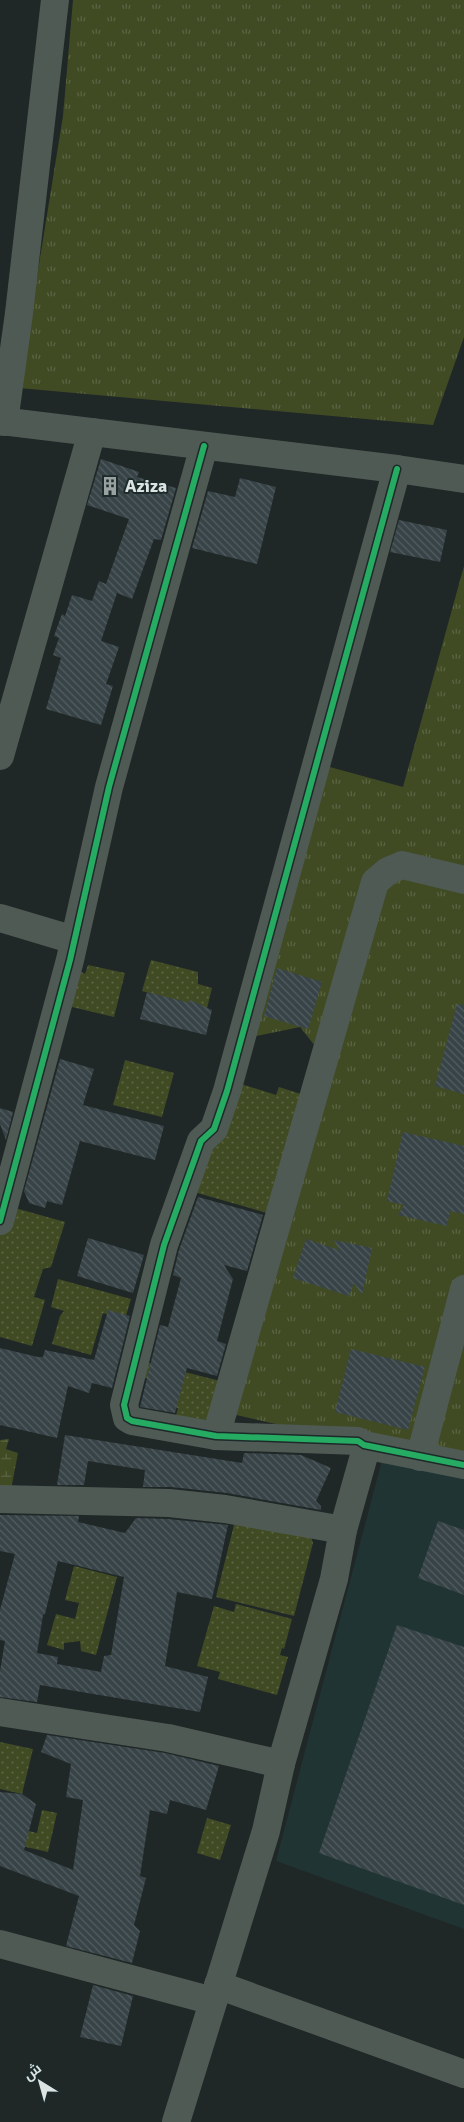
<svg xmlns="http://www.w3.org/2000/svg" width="464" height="2122" font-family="Signika,Cairo,sans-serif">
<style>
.built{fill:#203433}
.grass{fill:url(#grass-tufts)}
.wetland{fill:url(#wetland-marsh)}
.garden{fill:url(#garden-dots)}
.building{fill:url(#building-back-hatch);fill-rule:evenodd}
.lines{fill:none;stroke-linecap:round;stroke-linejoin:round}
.minor{stroke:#505a54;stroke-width:28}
.cycleway-casing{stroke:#1d2a2a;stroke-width:9}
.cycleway{stroke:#26ab63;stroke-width:6}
.labels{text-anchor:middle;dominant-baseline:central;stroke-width:4;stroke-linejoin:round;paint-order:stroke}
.poi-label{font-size:18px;font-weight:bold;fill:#dbe3e3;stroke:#1d2a2a;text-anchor:start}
</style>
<defs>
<pattern id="grass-tufts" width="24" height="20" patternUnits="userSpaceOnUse" patternTransform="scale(1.25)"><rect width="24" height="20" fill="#404b24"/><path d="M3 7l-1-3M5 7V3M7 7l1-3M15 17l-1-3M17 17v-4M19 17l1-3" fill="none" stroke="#5b6544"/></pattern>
<pattern id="wetland-marsh" width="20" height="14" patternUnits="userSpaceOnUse" patternTransform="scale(1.25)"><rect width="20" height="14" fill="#404b24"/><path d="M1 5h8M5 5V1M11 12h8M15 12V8" fill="none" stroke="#5b6544"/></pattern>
<pattern id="garden-dots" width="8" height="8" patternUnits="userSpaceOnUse" patternTransform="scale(1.25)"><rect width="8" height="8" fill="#404b24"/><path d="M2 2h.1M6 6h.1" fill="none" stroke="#5b6544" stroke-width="1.8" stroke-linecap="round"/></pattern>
<pattern id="building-back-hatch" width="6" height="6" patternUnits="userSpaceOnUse" patternTransform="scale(1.25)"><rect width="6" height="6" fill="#374347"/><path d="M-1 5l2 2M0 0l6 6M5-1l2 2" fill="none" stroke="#535e61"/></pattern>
</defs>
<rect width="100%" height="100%" fill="#202727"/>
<!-- built -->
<path class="built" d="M 385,1449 L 464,1468 L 464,1929 L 276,1861 Z"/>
<!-- grass -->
<g class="grass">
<path d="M 73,0 L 464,0 L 464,337 L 433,425 L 19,388 L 63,116 Z"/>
<path d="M 464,566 L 464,1468 L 232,1414 L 330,1065 L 300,1027 L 251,1037 L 326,766 L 403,787 Z"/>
</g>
<!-- wetland -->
<path class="wetland" d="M 9,1439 L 6,1449 L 18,1453 L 10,1495 L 0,1495 L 0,1440 Z"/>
<!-- garden -->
<g class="garden">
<path d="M 151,960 L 198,972 L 198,984 L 212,988 L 207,1008 L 142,991 Z"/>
<path d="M 88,965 L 125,973 L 114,1017 L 72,1007 L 62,1017 L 78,970 L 85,974 Z"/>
<path d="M 125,1060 L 174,1073 L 162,1117 L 113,1105 Z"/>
<path d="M 238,1083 L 276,1095 L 279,1087 L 304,1095 L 274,1215 L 194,1192 Z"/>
<path d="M 8,1206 L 65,1222 L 51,1267 L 43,1269 L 34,1297 L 45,1300 L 32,1346 L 0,1337 L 0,1233 Z"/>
<path d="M 58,1279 L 131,1299 L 125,1319 L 103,1313 L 91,1355 L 52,1344 L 60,1316 L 64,1311 L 51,1307 Z"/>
<path d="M 146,1362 L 224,1382 L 211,1432 L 174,1423 L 178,1408 L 160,1403 L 168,1384 L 142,1377 Z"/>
<path d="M 236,1517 L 311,1537 L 313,1543 L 294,1616 L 216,1597 Z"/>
<path d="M 74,1566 L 117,1577 L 96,1655 L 81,1651 L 80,1641 L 64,1643 L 64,1650 L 47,1645 L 56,1614 L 75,1619 L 79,1603 L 65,1600 Z"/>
<path d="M 236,1604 L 292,1619 L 284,1649 L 282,1648 L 280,1655 L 288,1657 L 277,1695 L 218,1679 L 220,1672 L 197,1666 L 214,1606 L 234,1612 Z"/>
<path d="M 0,1742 L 33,1749 L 22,1794 L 0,1789 Z"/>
<path d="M 42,1810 L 57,1813 L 48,1852 L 0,1841 L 0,1824 L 37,1833 Z"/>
<path d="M 207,1818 L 231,1825 L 220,1860 L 197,1853 Z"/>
</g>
<!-- building -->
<g class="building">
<path d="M 101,459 L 139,472 L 137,477 L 176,488 L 161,540 L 154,539 L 132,599 L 117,593 L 101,641 L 119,647 L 106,684 L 113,686 L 101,725 L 46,709 L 61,658 L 53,655 L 59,638 L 54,636 L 62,614 L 65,616 L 72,595 L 92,601 L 99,581 L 106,584 L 129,519 L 87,505 Z"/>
<path d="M 240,478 L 276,487 L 257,564 L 192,548 L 208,491 L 235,497 Z"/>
<path d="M 399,520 L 447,530 L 440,562 L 390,552 Z"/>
<path d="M 277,968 L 322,982 L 308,1029 L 264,1016 Z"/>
<path d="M 147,992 L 190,1003 L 190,1000 L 212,1010 L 206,1035 L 140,1019 Z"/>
<path d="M 457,1004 L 464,1005 L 464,1094 L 435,1086 Z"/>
<path d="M 60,1059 L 94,1069 L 83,1105 L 164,1126 L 155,1160 L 80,1141 L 62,1205 L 47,1201 L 45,1208 L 29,1203 L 24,1191 Z"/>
<path d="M 0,1108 L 13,1112 L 6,1140 L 0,1124 Z"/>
<path d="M 403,1132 L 464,1146 L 464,1214 L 450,1211 L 447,1226 L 398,1215 L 404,1205 L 387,1201 Z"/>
<path d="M 198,1197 L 263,1215 L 247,1271 L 224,1265 L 233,1279 L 217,1341 L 226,1344 L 217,1376 L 187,1368 L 175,1413 L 140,1407 L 160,1325 L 168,1327 L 181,1278 L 173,1275 L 179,1250 Z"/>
<path d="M 88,1238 L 144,1255 L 133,1293 L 77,1276 Z"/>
<path d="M 306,1239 L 339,1250 L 334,1240 L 372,1248 L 362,1295 L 354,1283 L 349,1296 L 293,1278 Z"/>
<path d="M 108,1310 L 130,1316 L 112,1388 L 92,1383 L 89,1393 L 68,1386 L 57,1438 L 0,1425 L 0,1348 L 38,1357 L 43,1357 L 45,1350 L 94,1360 Z"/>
<path d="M 351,1349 L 425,1367 L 408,1430 L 335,1412 Z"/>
<path d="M 65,1435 L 242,1463 L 244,1453 L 301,1455 L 331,1468 L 316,1501 L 321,1506 L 321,1510 L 227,1493 L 171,1487 L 143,1487 L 145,1470 L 88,1461 L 84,1485 L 57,1485 Z"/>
<path d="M 0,1515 L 79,1516 L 78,1522 L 125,1533 L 136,1518 L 168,1519 L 228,1525 L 212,1599 L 177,1592 L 165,1666 L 208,1677 L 200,1712 L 40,1685 L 37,1702 L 0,1697 L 0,1671 L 5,1641 L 0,1640 L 0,1610 L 15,1554 L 0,1551 ZM 58,1561 L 124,1577 L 111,1655 L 104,1656 L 101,1672 L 57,1664 L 58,1657 L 37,1653 L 43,1615 L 45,1614 Z"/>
<path d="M 438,1521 L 464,1530 L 464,1595 L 418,1578 Z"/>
<path d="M 397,1625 L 464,1647 L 464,1905 L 319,1853 Z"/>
<path d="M 47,1735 L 165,1753 L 219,1766 L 206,1810 L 170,1800 L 167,1814 L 150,1810 L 140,1876 L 146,1878 L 134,1925 L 140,1931 L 132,1963 L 66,1946 L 79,1896 L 0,1866 L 0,1792 L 22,1794 L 36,1804 L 24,1850 L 73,1870 L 83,1800 L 66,1797 L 71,1764 L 41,1752 Z"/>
<path d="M 93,1985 L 133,1996 L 121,2046 L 80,2037 Z"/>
</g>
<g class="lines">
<!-- minor -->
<g class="minor">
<path d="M 0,421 L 397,469 L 464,479"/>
<path d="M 4,422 L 19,313 L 55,0"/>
<path d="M 397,469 L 227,1091 L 214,1129 L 201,1141 L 164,1245 L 124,1405 L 127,1418 L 132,1421 L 216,1436 L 358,1441 L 364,1445 L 464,1465"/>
<path d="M 0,756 L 92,432"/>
<path d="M 0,918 L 74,940"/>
<path d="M 0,1221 L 70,960 L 109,787 L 204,446"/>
<path d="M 216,1436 L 375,882 L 388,871 L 402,865 L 464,880"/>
<path d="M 420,1457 L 464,1289"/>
<path d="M 0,1499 L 169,1503 L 225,1509 L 343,1530"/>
<path d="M 0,1712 L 168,1738 L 281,1764"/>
<path d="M 0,1944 L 213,2001"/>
<path d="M 218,1985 L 464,2074"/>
<path d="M 176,2122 L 266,1831 L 281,1764 L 334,1579 L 343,1530 L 365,1452 L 364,1445"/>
</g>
<!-- cycleway casing -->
<g class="cycleway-casing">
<g id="cycleway">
<path d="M 397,469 L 227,1091 L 214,1129 L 201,1141 L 164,1245 L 124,1405 L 127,1418 L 132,1421 L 216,1436 L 358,1441 L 364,1445 L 464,1465"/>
<path d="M 0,1221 L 70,960 L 109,787 L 204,446"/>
</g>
</g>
<!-- cycleway -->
<use href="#cycleway" class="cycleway"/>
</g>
<!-- icons -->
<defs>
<g id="building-bare" transform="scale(1.5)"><path d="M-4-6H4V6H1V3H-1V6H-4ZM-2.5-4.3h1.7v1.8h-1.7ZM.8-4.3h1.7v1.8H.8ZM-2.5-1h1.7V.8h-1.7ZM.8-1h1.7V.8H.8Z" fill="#9aa1a1" stroke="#1d2a2a" stroke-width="2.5" paint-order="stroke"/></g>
</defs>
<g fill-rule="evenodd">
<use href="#building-bare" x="110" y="486"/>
</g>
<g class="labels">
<!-- poi labels -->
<g class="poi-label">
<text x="125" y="486">Aziza</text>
</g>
</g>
<!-- north arrow -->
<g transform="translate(40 2082) rotate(323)" stroke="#1d2a2a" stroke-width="4" paint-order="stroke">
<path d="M0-4L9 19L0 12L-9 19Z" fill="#dbe3e3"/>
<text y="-8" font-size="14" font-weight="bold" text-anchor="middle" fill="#dbe3e3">ش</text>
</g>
</svg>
